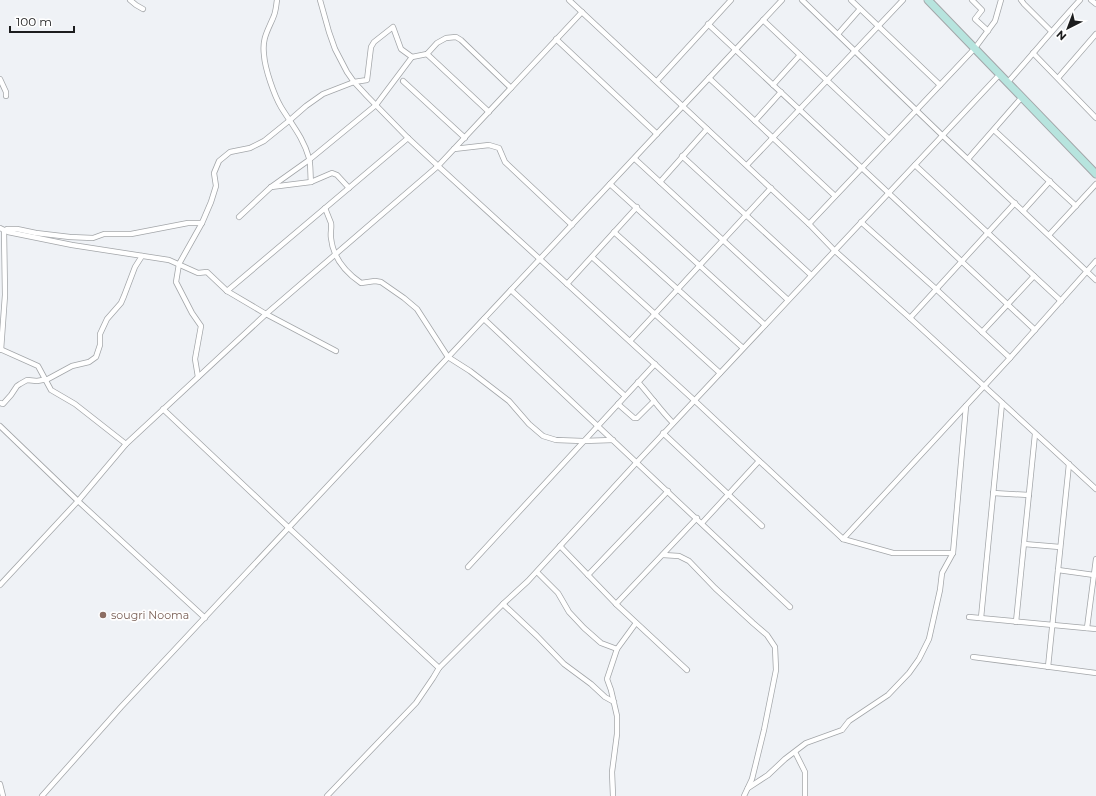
<svg xmlns="http://www.w3.org/2000/svg" width="1096" height="796" font-family="Montserrat,sans-serif">
<style>
.lines{fill:none;stroke-linecap:round;stroke-linejoin:round}
.street-casing{stroke:#a3a6a9;stroke-width:6}
.secondary-casing{stroke:#a3a6a9;stroke-width:9}
.street{stroke:#fff;stroke-width:4.5}
.secondary{stroke:#b7e4de;stroke-width:7}
.education-dot{fill:#8d6e63;stroke:#fff;stroke-width:1.5}
.labels{text-anchor:middle;dominant-baseline:central;stroke-width:3.5;stroke-linejoin:round;paint-order:stroke}
.education-label{font-size:11px;fill:#785e54;stroke:#fff;text-anchor:start}
</style>
<rect width="100%" height="100%" fill="#eff2f6"/>
<g class="lines">
<!-- street casing -->
<g class="street-casing">
<g id="street">
<path d="M 130,0 L 136,5 L 143,9"/>
<path d="M 277,0 C 276,6 276,12 273,18 C 267,32 262,39 264,55 C 265,69 274,95 281,107 C 292,125 303,137 309,158 C 311,165 310,174 311,182"/>
<path d="M 320,0 L 329,32 L 335,49 L 347,72 L 354,82 L 367,96 L 408,138 L 438,166 L 694,400 L 843,539 L 893,553 L 953,553"/>
<path d="M 569,0 L 809,224 L 834,250 L 910,318 L 1096,489"/>
<path d="M 802,0 L 943,136 L 1096,280"/>
<path d="M 851,0 L 940,85"/>
<path d="M 972,0 L 982,10 L 975,19 L 988,31"/>
<path d="M 1021,0 L 1024,4 L 1051,31"/>
<path d="M 1091,0 L 1096,4"/>
<path d="M 763,20 L 889,139"/>
<path d="M 708,24 L 1035,330"/>
<path d="M 838,34 L 860,9"/>
<path d="M 556,39 L 657,134"/>
<path d="M 1033,53 L 1096,118"/>
<path d="M 427,54 L 489,112"/>
<path d="M 709,78 L 835,196"/>
<path d="M 1058,78 L 1096,34"/>
<path d="M 0,79 L 6,92 L 6,96"/>
<path d="M 403,81 L 465,138"/>
<path d="M 657,81 L 731,0"/>
<path d="M 1008,82 C 1032,55 1055,27 1080,0"/>
<path d="M 773,85 L 800,55"/>
<path d="M 755,121 L 781,92"/>
<path d="M 994,130 L 1076,206"/>
<path d="M 454,149 L 489,145 L 499,148 L 505,162 L 572,225"/>
<path d="M 682,156 L 811,275"/>
<path d="M 635,159 L 788,300"/>
<path d="M 968,159 L 1022,97"/>
<path d="M 747,165 L 903,0"/>
<path d="M 915,165 L 1061,301"/>
<path d="M 660,182 L 707,129"/>
<path d="M 610,184 L 765,325"/>
<path d="M 271,187 L 311,182 L 332,173 L 337,175 L 349,188"/>
<path d="M 325,208 C 327,213 329,218 331,223 C 332,228 330,233 331,238 C 333,258 345,272 361,283 L 375,281 L 381,282 L 404,298 L 417,309 L 448,357 L 470,371 L 509,401 L 529,424 L 543,436 L 556,440 L 583,441 L 613,440"/>
<path d="M 1023,211 L 1050,181"/>
<path d="M 239,217 L 271,187 L 309,160 L 376,105 L 412,57 L 427,54 L 437,43 L 446,38 L 456,37 L 461,40 L 511,88"/>
<path d="M 861,222 L 936,289 L 1010,358"/>
<path d="M 809,224 L 975,48 L 995,21 L 1001,0"/>
<path d="M 0,228 L 8,232 L 72,245 L 169,260 L 198,273 L 207,272 L 227,291 L 266,314 L 336,351"/>
<path d="M 7,229 L 17,229 L 36,233 L 70,237 L 93,238 L 104,234 L 131,234 L 188,223 L 202,223"/>
<path d="M 614,232 L 743,348"/>
<path d="M 1049,235 L 1096,184"/>
<path d="M 592,257 L 720,373"/>
<path d="M 567,284 L 637,207"/>
<path d="M 511,290 L 625,396"/>
<path d="M 227,291 L 408,138"/>
<path d="M 910,318 L 1015,203"/>
<path d="M 484,319 L 790,607"/>
<path d="M 982,332 L 1034,276"/>
<path d="M 630,341 L 771,188"/>
<path d="M 0,349 L 38,366 L 51,390 L 75,404 L 126,444"/>
<path d="M 1,350 L 5,295 L 4,230"/>
<path d="M 198,377 L 195,359 L 201,326 L 192,313 L 176,282 L 179,264 L 202,223 L 211,202 L 216,186 L 214,173 L 219,161 L 230,152 L 250,148 L 264,141 L 290,120 L 306,106 L 323,94 L 354,82 L 367,80 L 371,47 L 374,42 L 393,27 L 401,49 L 412,57"/>
<path d="M 638,382 C 650,395 660,410 673,423"/>
<path d="M 0,403 L 3,404 L 11,395 L 17,386 L 20,384 L 27,380 L 37,381 L 48,379 L 72,366 L 89,362 L 96,357 L 100,345 L 100,334 L 107,319 L 121,303 L 124,296 L 135,267 L 142,256"/>
<path d="M 618,404 L 634,418 L 637,418 L 654,401"/>
<path d="M 163,409 L 289,528 L 439,668"/>
<path d="M 0,426 L 78,501 L 205,618"/>
<path d="M 663,433 L 762,526"/>
<path d="M 993,493 L 1029,495"/>
<path d="M 702,523 L 759,461"/>
<path d="M 843,539 L 1010,358 L 1096,261"/>
<path d="M 1024,544 L 1060,547"/>
<path d="M 560,546 L 616,604 L 687,670"/>
<path d="M 663,555 L 679,556 L 689,561 L 715,588 L 753,623 L 767,635 L 775,647 L 776,670 L 764,730 L 752,779 L 744,796"/>
<path d="M 468,567 L 655,364"/>
<path d="M 1058,570 L 1094,575"/>
<path d="M 537,572 L 558,593 L 569,612 L 584,628 L 601,643 L 617,649"/>
<path d="M 588,575 L 668,491"/>
<path d="M 0,585 L 78,501 L 126,444 L 266,314 L 438,166 L 582,12"/>
<path d="M 503,604 L 537,636 L 564,664 L 591,684 L 605,697 L 614,702"/>
<path d="M 616,604 L 697,518"/>
<path d="M 969,617 L 1096,629"/>
<path d="M 981,618 L 1002,403"/>
<path d="M 1016,622 L 1035,434"/>
<path d="M 1087,628 L 1096,559"/>
<path d="M 973,657 L 1096,673"/>
<path d="M 1048,667 L 1069,464"/>
<path d="M 795,752 L 805,772 L 805,796"/>
<path d="M 0,784 L 3,796"/>
<path d="M 748,788 L 768,775 L 785,759 L 806,743 L 842,730 L 849,721 L 888,695 L 909,673 L 919,659 L 929,639 L 940,590 L 942,573 L 953,553 L 966,406"/>
<path d="M 42,796 L 121,707 L 782,0"/>
<path d="M 327,796 L 416,703 L 433,678 L 439,668 L 503,604 L 528,581 L 637,462 L 1000,74"/>
<path d="M 613,796 L 612,772 L 617,734 L 617,716 L 611,690 L 607,679 L 617,649 L 636,623"/>
</g>
</g>
<!-- secondary casing -->
<g class="secondary-casing">
<path id="secondary" d="M 928,0 L 1096,174"/>
</g>
<!-- street -->
<use href="#street" class="street"/>
<!-- secondary -->
<use href="#secondary" class="secondary"/>
</g>
<!-- markers -->
<circle class="education-dot" cx="103" cy="615" r="4"/>
<g class="labels">
<!-- education labels -->
<g class="education-label">
<text x="111" y="615">sougri Nooma</text>
</g>
</g>
<!-- north arrow -->
<g transform="translate(1068 28) rotate(222)" stroke="#ffffff" stroke-width="3" paint-order="stroke">
<path d="M0-3L7 15L0 10L-7 15Z" fill="#1c1d1e"/>
<text y="-6" font-size="11" font-weight="bold" text-anchor="middle" fill="#1c1d1e">N</text>
</g>
<!-- scale -->
<path d="M10 26v6h64v-6" fill="none" stroke="#1c1d1e" stroke-width="2"/>
<text x="16" y="26" font-size="12" fill="#1c1d1e" stroke="#ffffff" stroke-width="3" paint-order="stroke">100 m</text>
</svg>
